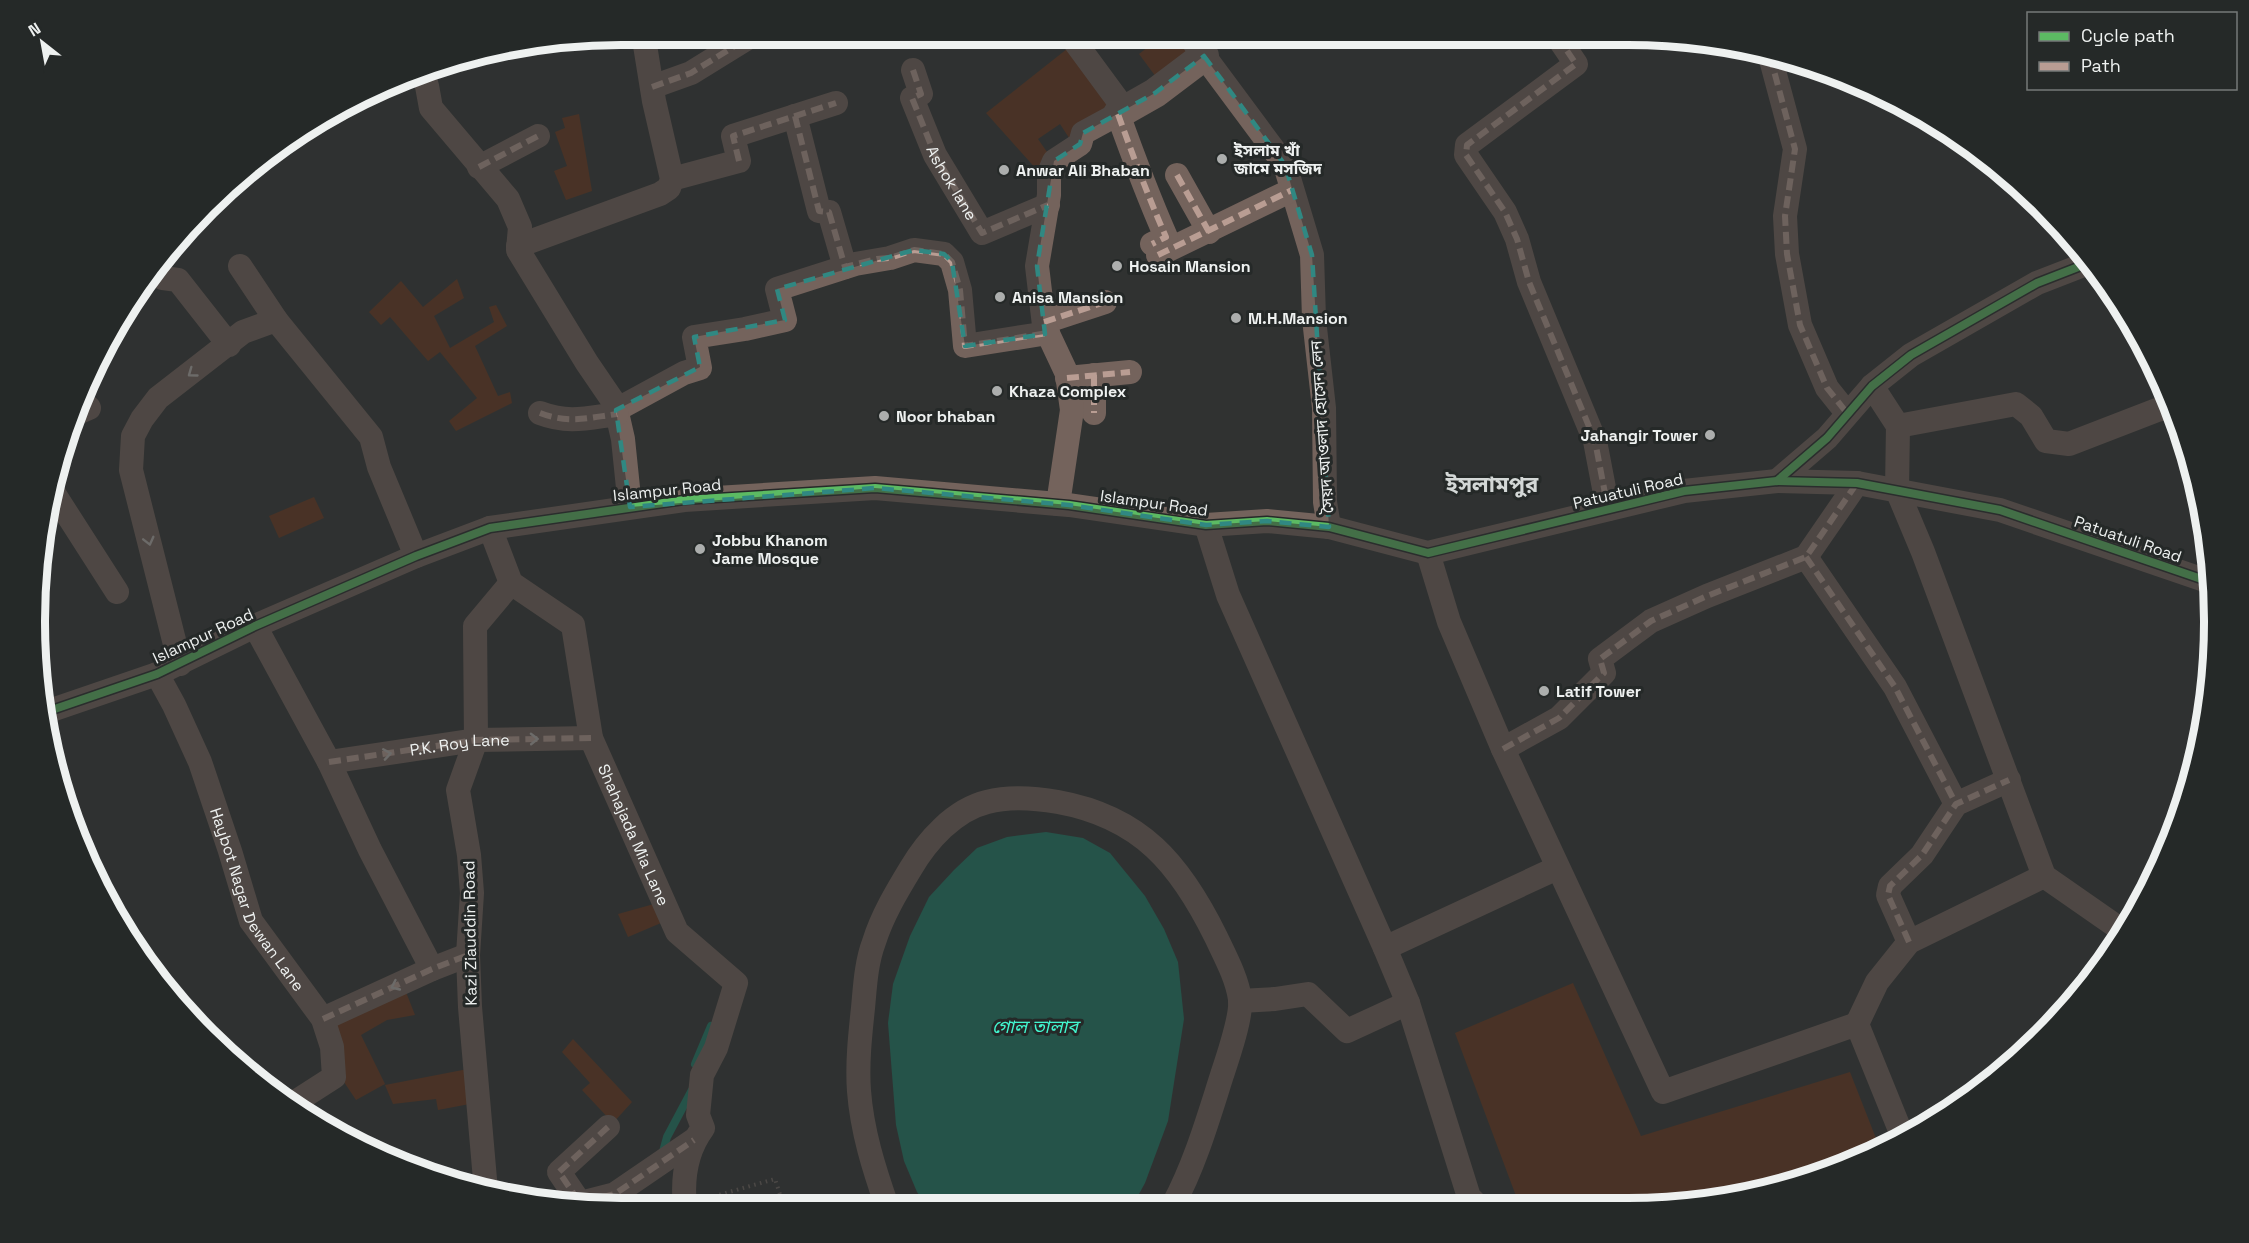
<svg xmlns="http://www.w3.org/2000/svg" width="2249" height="1243" font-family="'Space Grotesk','Noto Sans Bengali',sans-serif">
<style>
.green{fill:#683419}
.water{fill:#197c67}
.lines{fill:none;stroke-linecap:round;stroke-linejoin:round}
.stream{stroke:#197c67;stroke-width:8}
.path{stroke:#6e6560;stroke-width:4;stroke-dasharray:1.5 4.5;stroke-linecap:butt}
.service{stroke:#74635c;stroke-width:12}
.minor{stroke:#74635c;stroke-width:24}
.tertiary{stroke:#74635c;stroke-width:30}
.quiet{stroke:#b99d93;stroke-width:6;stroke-dasharray:12 6;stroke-linecap:butt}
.cycleway-casing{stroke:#252928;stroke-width:11}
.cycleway{stroke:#5cba63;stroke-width:8}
.oneway{stroke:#b7b1ad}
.marked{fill:none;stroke:#308882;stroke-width:4.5;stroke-dasharray:12 8;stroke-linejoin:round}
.poi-dot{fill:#acaead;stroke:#252928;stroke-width:2}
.labels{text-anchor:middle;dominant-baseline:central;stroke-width:6;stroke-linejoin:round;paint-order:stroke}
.poi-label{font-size:16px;font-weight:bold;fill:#eef1f0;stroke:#252928;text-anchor:start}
.street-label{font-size:16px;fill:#eef1f0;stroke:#252928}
.water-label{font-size:18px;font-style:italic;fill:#42f7d0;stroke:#252928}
.district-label{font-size:22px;font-weight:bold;fill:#d4d8d7;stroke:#252928}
.rim{fill:none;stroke:#eef1f0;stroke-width:8}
</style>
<rect width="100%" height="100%" fill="#303231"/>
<!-- green -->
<g class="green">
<path d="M 1161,37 L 1187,37 L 1198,52 L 1159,81 L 1139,54 Z"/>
<path d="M 1072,45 L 1119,109 L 1073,144 L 1060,124 L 1038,139 L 1052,159 L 1047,181 L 986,113 Z"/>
<path d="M 579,114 L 592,191 L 566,200 L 554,171 L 567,166 L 555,132 L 565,128 L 562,118 Z"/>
<path d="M 457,279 L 464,298 L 434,316 L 450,348 L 494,322 L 489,307 L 496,305 L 507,326 L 475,346 L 498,396 L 510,392 L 512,403 L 456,431 L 449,421 L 477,398 L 440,352 L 428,361 L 390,317 L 381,325 L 369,312 L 401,281 L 423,307 Z"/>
<path d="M 314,497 L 324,518 L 279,538 L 269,516 Z"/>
<path d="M 654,904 L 661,923 L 628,937 L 618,914 Z"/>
<path d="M 1573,983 L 1641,1136 L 1850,1072 L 1879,1146 L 1817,1177 L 1712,1202 L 1711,1200 L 1699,1204 L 1519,1204 L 1455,1033 Z"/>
<path d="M 404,987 L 415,1015 L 387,1020 L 361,1035 L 385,1084 L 356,1100 L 342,1079 L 330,1021 Z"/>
<path d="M 573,1039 L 632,1102 L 613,1123 L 582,1090 L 590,1083 L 562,1052 Z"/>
<path d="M 473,1068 L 475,1103 L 438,1110 L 436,1099 L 393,1104 L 385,1085 Z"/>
</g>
<!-- water -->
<path class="water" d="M 1046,832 L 1083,838 L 1110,853 L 1145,896 L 1164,929 L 1178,962 L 1184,1019 L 1168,1121 L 1145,1183 L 1133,1205 L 927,1206 L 917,1192 L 904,1161 L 896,1125 L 888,1023 L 893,984 L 910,936 L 929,897 L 954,870 L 977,848 L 1007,837 Z"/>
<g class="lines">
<!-- stream -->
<g class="stream">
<path d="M 695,1064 L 711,1026"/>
<path d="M 662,1155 L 667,1137 L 692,1090"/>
</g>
<!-- path -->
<path class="path" d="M 708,1198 L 775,1179 L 784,1207"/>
<!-- service -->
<path class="service" d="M 1679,1204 L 1719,1193 L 1728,1198"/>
<!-- minor -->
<g class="minor">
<path d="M 1557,36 L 1576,64 L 1467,145 L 1466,155 L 1505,212 L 1517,239 L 1529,282 L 1595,441 L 1608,509"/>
<path d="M 1190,37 L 1285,165 L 1312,255 L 1314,319 L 1324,408 L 1325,502 L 1329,527"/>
<path d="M 1072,38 L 1125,110"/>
<path d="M 1770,56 L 1795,149 L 1785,216 L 1787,254 L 1800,325 L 1827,388 L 1847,413"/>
<path d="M 422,70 L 427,86 L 431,108 L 508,199 L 520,227 L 518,250 L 587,363 L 615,404 L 623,439 L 630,507"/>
<path d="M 913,70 L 921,94 L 912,98 L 935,155 L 982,233 L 1048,205"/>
<path d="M 652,87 L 691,73 L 746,39"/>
<path d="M 795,116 L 819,211 L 829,212 L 845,267"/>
<path d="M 479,167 L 538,136"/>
<path d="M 1177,175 L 1209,232"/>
<path d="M 672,179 L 739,161 L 733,136 L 836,103"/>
<path d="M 518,246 L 660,194 L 669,188 L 672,179 L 654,101 L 644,39"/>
<path d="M 1158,255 L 1292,190"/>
<path d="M 240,266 L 276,320 L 371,437 L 379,467 L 416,556"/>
<path d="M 156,268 L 163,278 L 178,280 L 229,345"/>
<path d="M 1044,322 L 1105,302"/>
<path d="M 1094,375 L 1094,413"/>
<path d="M 1067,378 L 1130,372"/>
<path d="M 1872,386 L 1898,426 L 1897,490 L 1923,552 L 2044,876 L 2123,931"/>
<path d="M 616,410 L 684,373 L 700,368 L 694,337 L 745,329 L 785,320 L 777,289 L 855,264 L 890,258 L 914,250 L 944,254 L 952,262 L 960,290 L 965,346 L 1048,333"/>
<path d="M 540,413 C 569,424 587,418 617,414"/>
<path d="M 75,414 L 89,408"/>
<path d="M 1898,426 L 2016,404 L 2031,416 L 2046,441 L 2069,444 L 2157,410 L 2171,407"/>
<path d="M 1777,481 L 1827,438 L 1872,386 L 1911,355 L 2037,283 L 2091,262"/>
<path d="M 51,489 L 117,592"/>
<path d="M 1058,504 L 1072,410 L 1067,374 L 1044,325 L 1037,266 L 1049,195 L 1049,173 L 1054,161 L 1080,144 L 1083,133 L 1118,114 C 1133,156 1148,196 1166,237 L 1152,244"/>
<path d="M 1206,525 L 1228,595 L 1385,948 L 1408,1003 L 1469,1197 L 1476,1204"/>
<path id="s1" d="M 490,528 L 511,583 L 573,625 L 591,738 L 677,932 L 736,983 L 716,1048 L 702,1075 L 698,1115 L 703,1128 C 686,1151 682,1179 685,1207"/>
<path d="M 1428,553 L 1449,622 L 1503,749 L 1663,1092 L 1857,1024 L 1902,1135"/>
<path d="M 1806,557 L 1895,687 L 1956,804"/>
<path d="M 255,626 L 329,762 L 370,850 L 432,969"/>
<path d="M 180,664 L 131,470 L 133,436 L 142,419 L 158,398 L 243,332 L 276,320"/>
<path id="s2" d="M 157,674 L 174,705 L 200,762 L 230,851 L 251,921 L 323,1019 L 332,1047 L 334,1077 L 292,1104"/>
<path d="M 43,713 L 157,674 L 255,626 L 416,556 L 490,528 L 684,500 L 875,488 L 1069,505 L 1206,525 L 1267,521 L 1329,527 L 1428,553 L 1684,491 L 1777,481 L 1857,483 L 2000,510 L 2213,583"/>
<path d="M 1503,749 L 1559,718 L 1604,673 L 1600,659 L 1651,621 L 1707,596 L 1806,557 L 1857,483"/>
<path id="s3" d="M 329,762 L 476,740 L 591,738"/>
<path d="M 1909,942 L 1888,895 L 1890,886 L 1922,855 L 1956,804 L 2009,780"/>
<path d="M 1385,948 L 1557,868"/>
<path d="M 1240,1001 L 1275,999 L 1308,994 L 1347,1031 L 1408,1003"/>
<path d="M 323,1019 L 432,969 L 468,955"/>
<path d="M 1857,1024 L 1877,982 L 1909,942 L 2044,876"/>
<path d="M 608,1127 L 559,1172 L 580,1203 L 615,1194 L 694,1140"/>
<path d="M 486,1191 L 470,1007 L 468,955 L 472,893 L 469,855 L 458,790 L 476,740 L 475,626 L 511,583"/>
<path d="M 887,1206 C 874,1169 862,1131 859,1091 C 857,1064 860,1036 863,1008 C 865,987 866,963 874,942 C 882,916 897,891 911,868 C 927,841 954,810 987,802 C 1010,796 1035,798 1058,802 C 1141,817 1180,864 1216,937 C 1225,956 1237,978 1240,999 C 1242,1016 1228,1057 1222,1075 C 1208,1119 1195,1164 1173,1205"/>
</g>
<!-- tertiary -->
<path class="tertiary" d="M 1118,114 L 1155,93 L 1204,56"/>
<!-- quiet -->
<g class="quiet">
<path d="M 1557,36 L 1576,64 L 1467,145 L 1466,155 L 1505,212 L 1517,239 L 1529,282 L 1595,441 L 1608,509"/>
<path d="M 1770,56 L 1795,149 L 1785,216 L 1787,254 L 1800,325 L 1827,388 L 1847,413"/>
<path id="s4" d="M 913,70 L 921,94 L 912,98 L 935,155 L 982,233 L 1048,205"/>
<path d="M 652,87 L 691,73 L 746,39"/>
<path d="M 1118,114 C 1133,156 1148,196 1166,237 L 1152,244"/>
<path d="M 795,116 L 819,211 L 829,212 L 845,267 L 877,259 L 890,258 L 914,250 L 944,254 L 952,262 L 960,290 L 965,346 L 1048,333"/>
<path d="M 739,161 L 733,136 L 836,103"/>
<path d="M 479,167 L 538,136"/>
<path d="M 1177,175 L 1209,232"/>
<path d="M 1158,255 L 1292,190"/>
<path d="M 1044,322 L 1105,302"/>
<path d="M 1094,375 L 1094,413"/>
<path d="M 1067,378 L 1130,372"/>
<path d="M 540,413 C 569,424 587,418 617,414"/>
<path d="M 1806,557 L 1895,687 L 1956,804"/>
<path d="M 1503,749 L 1559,718 L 1604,673 L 1600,659 L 1651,621 L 1707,596 L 1806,557 L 1857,483"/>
<path d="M 329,762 L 476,740 L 591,738"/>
<path d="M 1909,942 L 1888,895 L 1890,886 L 1922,855 L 1956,804 L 2009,780"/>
<path d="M 323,1019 L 432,969 L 468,955"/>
<path d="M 608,1127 L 559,1172 L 580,1203 L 615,1194 L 694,1140"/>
</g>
<!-- cycleway casing -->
<g class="cycleway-casing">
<g id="cycleway">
<path d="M 1777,481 L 1827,438 L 1872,386 L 1911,355 L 2037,283 L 2091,262"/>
<path d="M 43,713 L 157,674 L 255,626 L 416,556 L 490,528 L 684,500 L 875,488 L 1069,505 L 1206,525 L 1267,521 L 1329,527 L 1428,553 L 1684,491 L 1777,481 L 1857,483 L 2000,510 L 2213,583"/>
</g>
</g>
<!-- cycleway -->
<use href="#cycleway" class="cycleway"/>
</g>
<!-- one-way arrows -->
<defs><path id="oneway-chevron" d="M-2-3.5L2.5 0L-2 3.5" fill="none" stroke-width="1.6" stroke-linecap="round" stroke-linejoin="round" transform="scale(1.5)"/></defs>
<g class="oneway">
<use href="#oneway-chevron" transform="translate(192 373) rotate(144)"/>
<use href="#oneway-chevron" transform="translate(149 541) rotate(76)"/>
<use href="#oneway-chevron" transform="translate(534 739) rotate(-1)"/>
<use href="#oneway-chevron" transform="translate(387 754) rotate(-9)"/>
<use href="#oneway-chevron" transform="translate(395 986) rotate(155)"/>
</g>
<!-- marked area -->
<path d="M0 0H2249V1243H0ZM 1204,56 L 1285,165 L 1312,255 L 1329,527 L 1267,521 L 1206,525 L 1069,505 L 875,488 L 630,507 L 616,410 L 700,367 L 694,337 L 785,320 L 777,289 L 914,250 L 944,254 L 952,262 L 965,346 L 1045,334 L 1037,266 L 1054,161 L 1080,144 L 1083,133 L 1155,93 Z" fill="#303231" fill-opacity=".55" fill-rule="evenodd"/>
<path class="marked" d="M 1204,56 L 1285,165 L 1312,255 L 1329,527 L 1267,521 L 1206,525 L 1069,505 L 875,488 L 630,507 L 616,410 L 700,367 L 694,337 L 785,320 L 777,289 L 914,250 L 944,254 L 952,262 L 965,346 L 1045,334 L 1037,266 L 1054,161 L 1080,144 L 1083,133 L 1155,93 Z"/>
<!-- markers -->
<g class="poi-dot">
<circle cx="1222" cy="159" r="6"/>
<circle cx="1004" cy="170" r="6"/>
<circle cx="1117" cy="266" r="6"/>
<circle cx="1000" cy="297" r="6"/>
<circle cx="1236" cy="318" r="6"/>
<circle cx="997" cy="391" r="6"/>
<circle cx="884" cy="416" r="6"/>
<circle cx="1710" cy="435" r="6"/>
<circle cx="700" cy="549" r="6"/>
<circle cx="1544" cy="691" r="6"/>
</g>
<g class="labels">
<!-- poi labels -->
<g class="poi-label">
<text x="1234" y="150">ইসলাম খাঁ<tspan x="1234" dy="18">জামে মসজিদ</tspan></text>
<text x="1016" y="170">Anwar Ali Bhaban</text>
<text x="1129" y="266">Hosain Mansion</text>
<text x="1012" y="297">Anisa Mansion</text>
<text x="1248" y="318">M.H.Mansion</text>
<text x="1009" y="391">Khaza Complex</text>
<text x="896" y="416">Noor bhaban</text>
<text x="1698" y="435" text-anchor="end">Jahangir Tower</text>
<text x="712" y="540">Jobbu Khanom<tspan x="712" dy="18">Jame Mosque</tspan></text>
<text x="1556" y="691">Latif Tower</text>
</g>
<!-- street labels -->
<g class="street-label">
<text stroke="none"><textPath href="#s4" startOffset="129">Ashok lane</textPath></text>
<text transform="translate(1322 427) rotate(-94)">সৈয়দ আওলাদ হোসেন লেন</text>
<text transform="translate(667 490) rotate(-6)">Islampur Road</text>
<text transform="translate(1628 491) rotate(-13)">Patuatuli Road</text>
<text transform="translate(1154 503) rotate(8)">Islampur Road</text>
<text transform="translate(2128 539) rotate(19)">Patuatuli Road</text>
<text transform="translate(203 636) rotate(-25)">Islampur Road</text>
<text stroke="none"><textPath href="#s3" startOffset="132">P.K. Roy Lane</textPath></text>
<text stroke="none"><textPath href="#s1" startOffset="354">Shahajada Mia Lane</textPath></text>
<text stroke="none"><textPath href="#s2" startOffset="248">Haybot Nagar Dewan Lane</textPath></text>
<text transform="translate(470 933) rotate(-91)">Kazi Ziauddin Road</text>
</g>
<!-- water labels -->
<g class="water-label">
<text x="1035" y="1026">গোল তালাব</text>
</g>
<!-- district labels -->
<g class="district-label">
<text x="1492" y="484">ইসলামপুর</text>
</g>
</g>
<!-- crop -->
<path d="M0 0H2249V1243H0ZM621 45H1628A576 576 0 0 1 2204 621V622A576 576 0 0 1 1628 1198H621A576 576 0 0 1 45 622V621A576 576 0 0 1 621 45Z" fill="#252928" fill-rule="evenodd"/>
<path class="rim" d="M621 45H1628A576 576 0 0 1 2204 621V622A576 576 0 0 1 1628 1198H621A576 576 0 0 1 45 622V621A576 576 0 0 1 621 45Z"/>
<!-- legend -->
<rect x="2027" y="12" width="210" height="78" fill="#252928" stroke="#757978" stroke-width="1.5"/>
<rect x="2039" y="32" width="30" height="9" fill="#5cba63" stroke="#757978" stroke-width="1.5"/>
<text x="2081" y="42" font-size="18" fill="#eef1f0">Cycle path</text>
<rect x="2039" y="62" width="30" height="9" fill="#b99d93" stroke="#757978" stroke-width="1.5"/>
<text x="2081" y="72" font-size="18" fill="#eef1f0">Path</text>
<!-- north arrow -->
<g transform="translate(42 42) rotate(329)" stroke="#252928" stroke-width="4.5" paint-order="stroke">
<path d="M0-4.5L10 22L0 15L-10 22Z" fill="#eef1f0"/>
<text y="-9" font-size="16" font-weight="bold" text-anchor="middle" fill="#eef1f0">N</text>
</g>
</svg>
